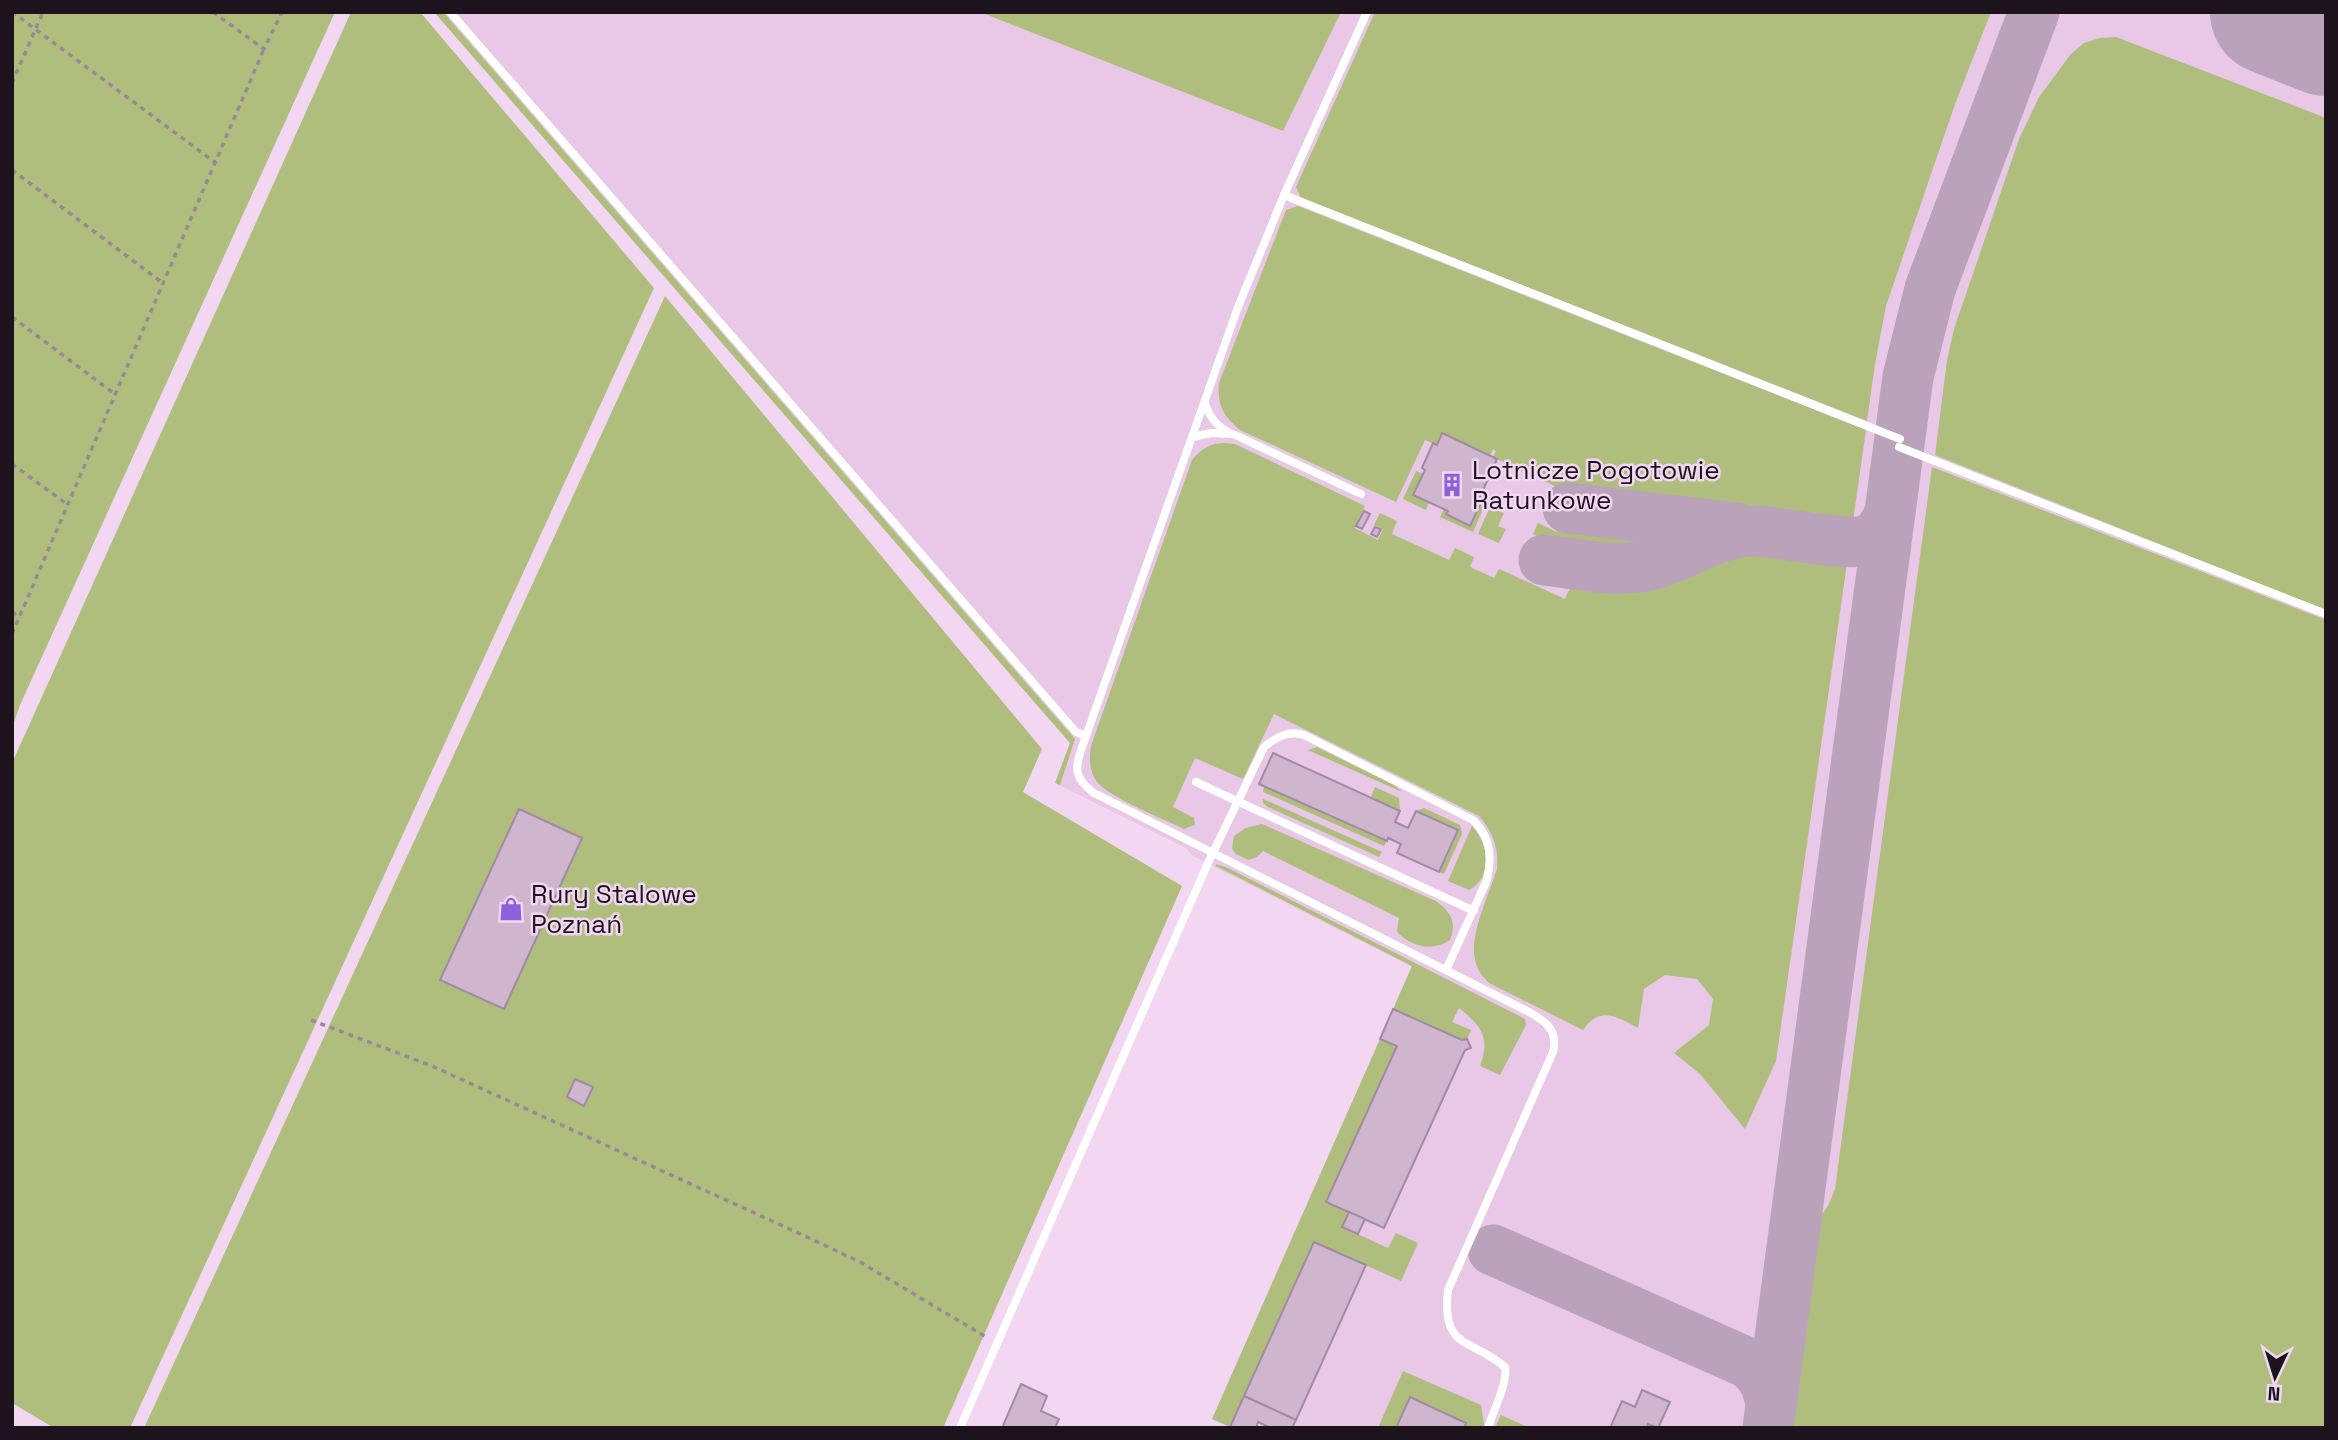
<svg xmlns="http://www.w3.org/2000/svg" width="2338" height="1440" font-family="'Space Grotesk',sans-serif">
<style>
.built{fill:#e8c7e7}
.green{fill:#afbe7d}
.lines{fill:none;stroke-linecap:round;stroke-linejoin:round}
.taxiway{stroke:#baa3ba;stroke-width:51}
.runway{stroke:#baa3ba;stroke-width:126}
.building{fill:#d0b5cf;stroke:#a38aa3;stroke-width:2}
.path{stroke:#9b879a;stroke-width:3.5;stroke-dasharray:5 5;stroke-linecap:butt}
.lane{stroke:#fff;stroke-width:8}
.labels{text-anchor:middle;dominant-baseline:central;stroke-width:5;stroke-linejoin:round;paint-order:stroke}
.poi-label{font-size:26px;fill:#1c131c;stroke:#f3d7f2;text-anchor:start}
</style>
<rect width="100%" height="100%" fill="#f3d7f2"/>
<!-- built -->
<path class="built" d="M 434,12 L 2326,12 L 2326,1428 L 1231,1428 L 1212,1419 L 1412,967 L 1193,856 L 1186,848 L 1055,783 L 1070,743 Z"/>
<!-- green -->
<g class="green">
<path d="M 12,12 L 335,12 L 20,705 L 12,728 Z"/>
<path d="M 351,12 L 420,12 L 654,288 L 130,1428 L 54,1428 L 12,1403 L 12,763 Z"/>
<path d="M 434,12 L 443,12 L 1075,739 L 1060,785 L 1055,783 L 1070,743 Z"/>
<path d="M 980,12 L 1341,12 L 1283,131 Z"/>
<path d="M 1375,12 L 1991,12 L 1955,104 L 1886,306 L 1875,364 L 1867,421 L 1301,198 L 1296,187 Z"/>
<path d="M 2116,37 L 2326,118 L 2326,610 L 1935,455 L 1947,360 L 1954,329 L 2019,139 L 2039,97 L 2071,54 L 2084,43 L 2100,38 Z"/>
<path d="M 1298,206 L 1866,430 L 1776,1061 L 1745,1129 L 1700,1074 L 1674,1053 L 1709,1025 L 1713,999 L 1697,979 L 1665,975 L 1644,989 L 1638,1028 C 1617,1017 1600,1005 1583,1030 L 1489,983 C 1482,976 1477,970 1475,960 C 1469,936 1489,894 1497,869 C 1499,848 1493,832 1479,816 L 1274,714 L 1243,779 L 1195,758 L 1173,807 L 1194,818 L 1195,825 L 1184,829 C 1164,819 1110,798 1097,782 C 1089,771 1089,758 1091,746 L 1192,460 C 1205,445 1216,441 1235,444 L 1365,506 L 1355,528 L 1378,540 L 1383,529 L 1374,525 L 1380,513 L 1397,521 L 1392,534 L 1449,560 L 1455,548 L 1474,557 L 1470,567 L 1494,578 L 1499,569 L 1565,599 L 1572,584 L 1540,569 L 1552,543 L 1533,534 L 1538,523 L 1557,532 L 1574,495 L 1493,457 L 1496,451 L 1493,449 L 1490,455 L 1442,433 L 1437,445 L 1425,440 L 1396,502 L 1240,430 C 1223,416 1217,405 1219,383 L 1286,210 Z"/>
<path d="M 665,296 L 1042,749 L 1023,792 L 1182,886 L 943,1428 L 144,1428 Z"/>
<path d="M 1932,467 L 2326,620 L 2326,1428 L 1789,1428 L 1817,1221 L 1828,1206 L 1835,1189 Z"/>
<path d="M 1416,471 L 1423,474 L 1414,495 L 1429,502 L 1426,510 L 1403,499 Z"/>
<path d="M 1481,503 L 1485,505 L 1473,532 L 1440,517 L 1444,509 L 1448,511 L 1447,515 L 1470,525 Z"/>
<path d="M 1490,507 L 1504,513 L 1498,526 L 1506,529 L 1499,543 L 1478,534 Z"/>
<path d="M 1317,747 L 1394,785 L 1402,792 L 1308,750 Z"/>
<path d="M 1264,786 L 1387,841 L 1384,846 L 1263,792 Z"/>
<path d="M 1375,787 L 1399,798 L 1400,811 L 1371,797 Z"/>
<path d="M 1263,799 L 1382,852 L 1379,857 L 1268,807 L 1263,803 Z"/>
<path d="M 1424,808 L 1460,825 L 1462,834 L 1444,874 L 1439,872 L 1458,830 L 1416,811 Z"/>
<path d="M 1262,824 L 1436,901 C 1451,912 1457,922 1450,940 C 1432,952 1412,947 1397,932 L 1399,918 L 1263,851 L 1257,857 L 1248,860 L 1236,854 L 1232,849 L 1234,836 L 1246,828 Z"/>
<path d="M 1472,826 C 1489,845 1494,876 1469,890 L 1448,881 Z"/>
<path d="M 1216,864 L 1228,868 L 1525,1019 L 1526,1025 L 1500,1075 L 1480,1066 C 1491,1037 1481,1026 1459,1008 L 1452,1022 L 1471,1030 L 1467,1039 L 1462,1040 L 1393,1009 L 1412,966 L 1216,866 Z"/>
<path d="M 1380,1039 L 1397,1046 L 1349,1212 L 1342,1227 L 1388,1248 L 1396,1233 L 1418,1243 L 1401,1281 L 1314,1242 L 1230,1427 L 1212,1419 Z"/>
<path d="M 1403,1371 L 1481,1405 L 1484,1424 L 1483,1428 L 1378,1428 Z"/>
<path d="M 1501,1415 L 1530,1428 L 1495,1428 Z"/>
</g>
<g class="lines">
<!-- taxiway -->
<g class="taxiway">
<path d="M 1568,508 L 1736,528"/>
<path d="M 1544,560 C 1579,564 1615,573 1650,565 C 1686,556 1717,530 1756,531 C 1780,532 1850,547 1867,540 C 1879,536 1886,523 1890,512"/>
<path d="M 1493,1250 L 1748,1363 C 1763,1375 1768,1386 1771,1405"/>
<path d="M 1768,1428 L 1908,377 L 1930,289 L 2034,12"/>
</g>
<!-- runway -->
<path class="runway" d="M 2273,12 L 2326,33"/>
</g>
<!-- building -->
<g class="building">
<path d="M 1442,433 L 1497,459 L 1478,501 L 1481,503 L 1470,526 L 1446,514 L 1448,511 L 1413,495 L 1425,470 L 1422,468 L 1433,443 L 1437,445 Z"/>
<path d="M 1364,511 L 1370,514 L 1362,529 L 1356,526 Z"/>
<path d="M 1375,527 L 1381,529 L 1377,537 L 1371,534 Z"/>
<path d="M 1273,753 L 1400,811 L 1395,822 L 1408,828 L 1416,811 L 1458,830 L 1439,872 L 1397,853 L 1401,844 L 1388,838 L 1387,841 L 1259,784 Z"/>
<path d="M 519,809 L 582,838 L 504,1009 L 440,980 Z"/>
<path d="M 1393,1009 L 1462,1040 L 1467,1039 L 1471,1048 L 1465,1050 L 1384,1228 L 1326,1202 L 1397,1046 L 1380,1039 Z"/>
<path d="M 575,1079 L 593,1087 L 584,1106 L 567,1097 Z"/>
<path d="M 1349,1212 L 1365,1219 L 1358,1234 L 1342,1227 Z"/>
<path d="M 1314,1242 L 1366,1265 L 1296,1420 L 1244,1396 Z"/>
<path d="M 1021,1384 L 1047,1396 L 1041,1411 L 1059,1419 L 1055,1428 L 1002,1428 Z"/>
<path d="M 1642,1390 L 1670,1402 L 1658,1428 L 1648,1424 L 1647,1428 L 1610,1428 L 1622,1401 L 1635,1407 Z"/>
<path d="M 1244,1396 L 1296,1420 L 1292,1428 L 1271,1428 L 1258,1422 L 1256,1428 L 1230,1427 Z"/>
<path d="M 1410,1397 L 1466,1423 L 1464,1428 L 1396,1428 Z"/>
</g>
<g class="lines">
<!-- path -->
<g class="path">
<path d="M 12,12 L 216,163"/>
<path d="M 213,12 L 264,49 L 282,12"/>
<path d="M 12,83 L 43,12"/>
<path d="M 12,170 L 164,284"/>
<path d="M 12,317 L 116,395"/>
<path d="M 12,464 L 68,505"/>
<path d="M 12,612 L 19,617"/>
<path d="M 12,634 L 264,49"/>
<path d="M 311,1020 L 432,1066 L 794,1231 L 860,1262 L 986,1337"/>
</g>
<!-- lane -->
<g class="lane">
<path d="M 450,12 L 1076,732 L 1086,736"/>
<path d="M 1367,12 L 1284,195 L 1238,307 L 1086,736 C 1078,761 1068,774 1094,793 L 1527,1011 C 1544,1020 1559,1030 1553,1052 L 1448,1290 C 1441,1350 1471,1338 1505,1367 C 1508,1383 1493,1411 1488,1428"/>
<path d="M 1284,195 L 1900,439"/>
<path d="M 1205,402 C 1208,416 1216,425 1228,432"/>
<path d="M 1193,437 L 1211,433 L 1233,434 L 1361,494"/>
<path d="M 1899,447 L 2326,614"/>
<path d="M 1196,782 L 1474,911"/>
<path d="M 960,1428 L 1208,863 L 1264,747 C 1277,737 1288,730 1304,735 L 1473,820 C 1491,837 1492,857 1487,880 L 1446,970"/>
</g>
</g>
<!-- icons -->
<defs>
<g id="building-bare" transform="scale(1.89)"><path d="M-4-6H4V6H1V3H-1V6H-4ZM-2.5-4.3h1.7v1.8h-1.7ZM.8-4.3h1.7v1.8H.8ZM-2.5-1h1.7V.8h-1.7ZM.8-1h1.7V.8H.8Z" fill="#8b62dc" stroke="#f3d7f2" stroke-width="2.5" paint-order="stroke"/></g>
<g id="shop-bare" transform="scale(1.89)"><path d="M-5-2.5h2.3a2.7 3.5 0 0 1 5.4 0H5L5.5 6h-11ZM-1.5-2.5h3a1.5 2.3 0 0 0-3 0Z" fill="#8b62dc" stroke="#f3d7f2" stroke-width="2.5" paint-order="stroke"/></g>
</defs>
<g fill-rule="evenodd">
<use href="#building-bare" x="1452" y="485"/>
<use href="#shop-bare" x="511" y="909"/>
</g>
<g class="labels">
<!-- poi labels -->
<g class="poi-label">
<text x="1472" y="470">Lotnicze Pogotowie<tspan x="1472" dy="30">Ratunkowe</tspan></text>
<text x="531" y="894">Rury Stalowe<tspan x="531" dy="30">Poznań</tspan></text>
</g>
</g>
<!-- border -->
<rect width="2338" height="1440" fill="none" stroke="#1c131c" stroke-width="28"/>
<!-- north arrow -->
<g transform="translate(2275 1377) rotate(184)" stroke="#f3d7f2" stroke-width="5" paint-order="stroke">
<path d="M0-5L12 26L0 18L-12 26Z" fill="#1c131c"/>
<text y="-10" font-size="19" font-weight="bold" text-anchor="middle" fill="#1c131c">N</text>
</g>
</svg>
